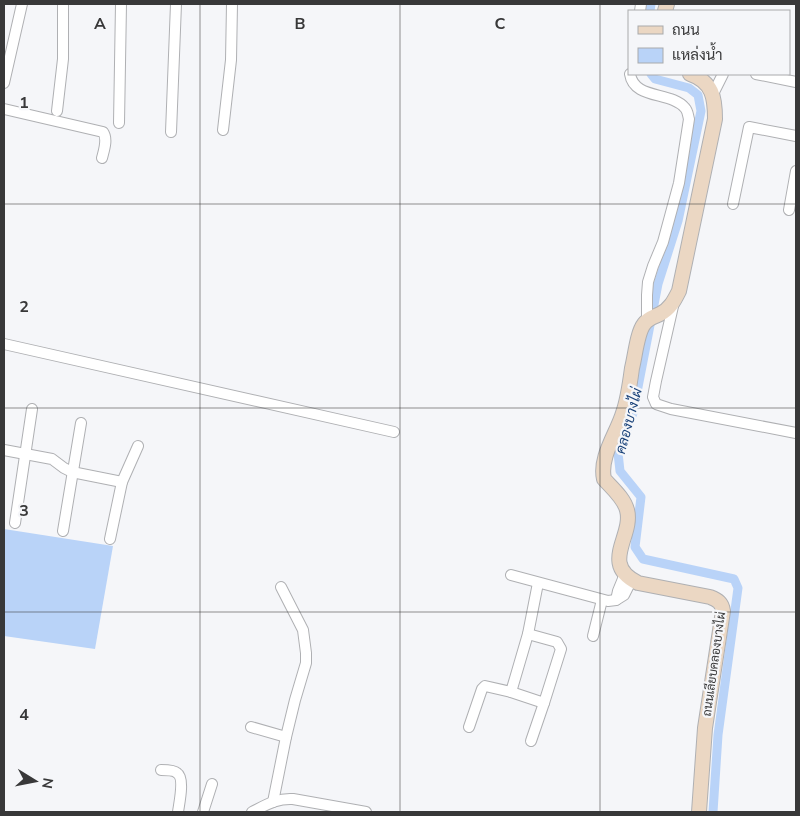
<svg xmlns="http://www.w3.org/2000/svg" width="800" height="816" font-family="'Nunito Sans',Sarabun,sans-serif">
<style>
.water{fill:#b9d3f8}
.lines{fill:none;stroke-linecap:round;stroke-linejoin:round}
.canal{stroke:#b9d3f8;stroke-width:9}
.street-casing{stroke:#afb0b3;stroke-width:12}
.secondary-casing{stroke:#afb0b3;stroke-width:16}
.street{stroke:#fff;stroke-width:10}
.secondary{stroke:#ebd7c3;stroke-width:14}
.grid{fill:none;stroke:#383839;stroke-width:1;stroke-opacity:0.55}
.labels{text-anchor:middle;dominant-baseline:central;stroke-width:4.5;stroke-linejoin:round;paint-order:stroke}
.street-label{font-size:12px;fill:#383839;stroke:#f5f6f9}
.water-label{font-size:14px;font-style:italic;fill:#1b437a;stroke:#f5f6f9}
.grid-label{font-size:16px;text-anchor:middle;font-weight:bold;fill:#383839;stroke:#f5f6f9;stroke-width:4.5;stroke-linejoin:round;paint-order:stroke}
</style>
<rect width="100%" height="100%" fill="#f5f6f9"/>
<!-- water -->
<path class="water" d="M 4,529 L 113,546 L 95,649 L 4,636 Z"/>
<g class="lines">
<!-- canal -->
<g class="canal">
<path d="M 650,11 L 651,4"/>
<path d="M 651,74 L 655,79 L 689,88 L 698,95 L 701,111 L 678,221 L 658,284 L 633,413 L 618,453 L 620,471 L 641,497 L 635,547 L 643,559 L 734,579 L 738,588 L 718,735 L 713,812"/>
</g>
<!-- street casing -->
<g class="street-casing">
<g id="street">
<path d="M 640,11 L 641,4"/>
<path d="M 630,74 C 634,100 671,91 685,108 C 688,111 688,116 689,119 L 679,183 L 663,242 L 653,266 L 648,282 L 647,295 L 647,320"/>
<path d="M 756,74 L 796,82"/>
<path d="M 4,83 L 22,4"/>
<path d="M 713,94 L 723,74"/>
<path d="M 4,109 L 103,132 C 108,139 104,150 102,158"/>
<path d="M 57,111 L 63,59 L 63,4"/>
<path d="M 119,123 L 121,4"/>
<path d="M 223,130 L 231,60 L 232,4"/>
<path d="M 171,132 L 176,4"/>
<path d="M 733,204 L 749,127 L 796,136"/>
<path d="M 789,210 L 796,171"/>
<path d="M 674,302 L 656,381 L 653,397 L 656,404 L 671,409 L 796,433"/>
<path d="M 4,344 L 394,432"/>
<path d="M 4,450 L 52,459 L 64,468 L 72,472 L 122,482"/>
<path d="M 15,523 L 32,409"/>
<path d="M 63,531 L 81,423"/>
<path d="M 110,539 L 122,482 L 138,446"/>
<path d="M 625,574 L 618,591 L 616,600 L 624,595 L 632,579"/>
<path d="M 511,575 L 608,601 L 616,600"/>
<path d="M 593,636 L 602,600"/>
<path d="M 511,692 L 544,703 L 561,649 L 557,642 L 528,634"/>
<path d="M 251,727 L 286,737"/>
<path d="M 469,727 L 482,689 L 485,686 L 511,692 L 528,634 L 538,583"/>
<path d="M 531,741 L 544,703"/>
<path d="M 161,770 C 166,770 174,770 177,773 C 185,778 179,804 178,812"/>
<path d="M 273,802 L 286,737 L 295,700 L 306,663 L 306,653 L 303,630 L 281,587"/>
<path d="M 203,812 L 212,784"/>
<path d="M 252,812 C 266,805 277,798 293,799 L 366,812"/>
</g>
</g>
<!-- secondary casing -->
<g class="secondary-casing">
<g id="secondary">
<path d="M 665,11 L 667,4"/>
<path d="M 690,74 C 713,82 715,98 715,119 L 679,291 C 674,301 670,309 660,314 C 654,317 648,318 644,324 C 637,333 635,357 632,368 C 630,383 628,399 623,413 C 617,433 599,457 604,479 C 612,488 624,498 627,510 C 634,536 599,564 638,583 L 710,597 C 718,600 722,603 723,611 L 705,728 L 699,812"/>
</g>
</g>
<!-- street -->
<use href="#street" class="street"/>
<!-- secondary -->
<use href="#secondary" class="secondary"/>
</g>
<!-- grid -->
<path class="grid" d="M 200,4 L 200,812M 400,4 L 400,812M 600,4 L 600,812M 4,204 L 796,204M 4,408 L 796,408M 4,612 L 796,612"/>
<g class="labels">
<!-- street labels -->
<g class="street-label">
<text transform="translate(714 664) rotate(-82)">ถนนเลียบคลองบางไผ่</text>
</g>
<!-- water labels -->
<g class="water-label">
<text transform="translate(629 421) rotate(-75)">คลองบางไผ่</text>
</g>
</g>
<g class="grid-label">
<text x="100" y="29">A</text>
<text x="300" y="29">B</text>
<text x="500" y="29">C</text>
<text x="24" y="108">1</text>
<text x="24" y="312">2</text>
<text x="24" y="516">3</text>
<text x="24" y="720">4</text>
</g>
<!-- border -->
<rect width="800" height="816" fill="none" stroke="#383839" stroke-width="10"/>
<!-- legend -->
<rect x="628" y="10" width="162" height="65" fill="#f5f6f9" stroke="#a9aaac"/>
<rect x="638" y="26" width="25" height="8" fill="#ebd7c3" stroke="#a9aaac"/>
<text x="672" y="35" font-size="15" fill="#383839">ถนน</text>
<rect x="638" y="48" width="25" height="15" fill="#b9d3f8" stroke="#a9aaac"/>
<text x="672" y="60" font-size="15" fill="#383839">แหล่งน้ำ</text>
<!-- north arrow -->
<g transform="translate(35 781) rotate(100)" stroke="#f5f6f9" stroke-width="4" paint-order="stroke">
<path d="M0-4L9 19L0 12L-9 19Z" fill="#383839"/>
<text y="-8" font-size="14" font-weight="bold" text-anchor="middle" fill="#383839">N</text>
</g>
</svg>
